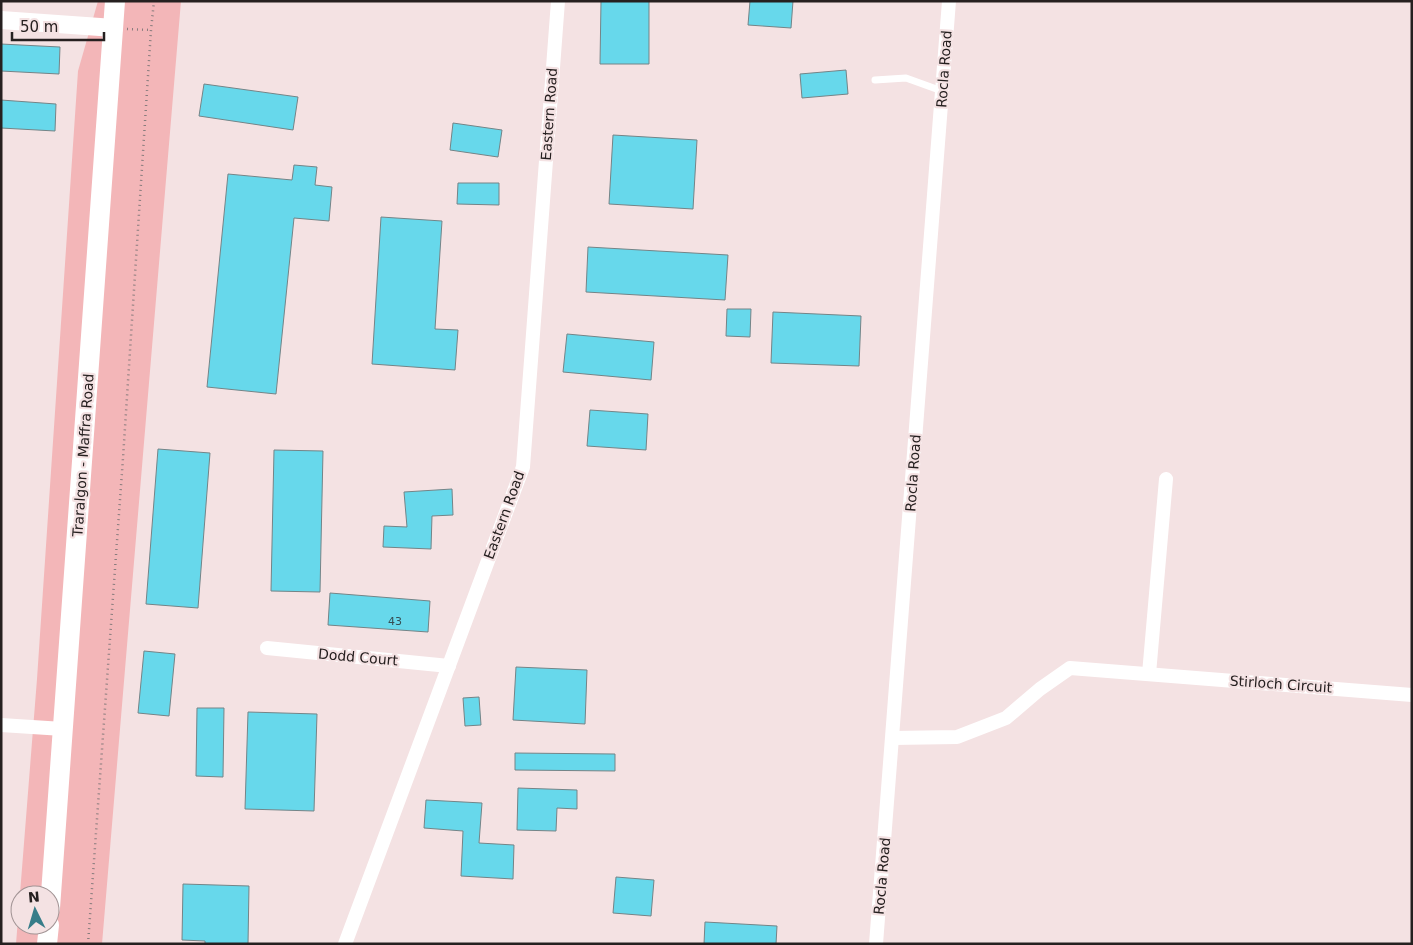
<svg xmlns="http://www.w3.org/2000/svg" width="1413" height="945" font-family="'DejaVu Sans',sans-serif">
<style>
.green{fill:#f3b6b8;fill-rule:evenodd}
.building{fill:#67d8eb;stroke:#748487}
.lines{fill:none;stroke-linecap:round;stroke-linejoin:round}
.path{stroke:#887c7d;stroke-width:2.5;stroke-dasharray:1 4;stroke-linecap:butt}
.service{stroke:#fff;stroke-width:7}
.minor{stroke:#fff;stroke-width:14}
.tertiary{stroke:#fff;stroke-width:18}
.secondary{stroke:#fff;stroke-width:20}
.labels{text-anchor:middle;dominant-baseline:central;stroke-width:4.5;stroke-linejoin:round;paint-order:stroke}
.number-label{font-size:11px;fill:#364e53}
.street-label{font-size:14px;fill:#262020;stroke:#f4e2e3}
</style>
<rect width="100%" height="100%" fill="#f4e2e3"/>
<!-- green -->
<path class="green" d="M 98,1 L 181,1 L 102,944 L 16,944 L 37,679 L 78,71 ZM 20,895 L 50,895 L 50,925 L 20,925 Z"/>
<!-- building -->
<g class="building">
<path d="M 601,1 L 649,1 L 649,64 L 600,64 Z"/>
<path d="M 750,1 L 793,1 L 791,28 L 748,25 Z"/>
<path d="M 1,44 L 60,47 L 59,74 L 1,71 Z"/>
<path d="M 846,70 L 848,94 L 802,98 L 800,74 Z"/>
<path d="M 204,84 L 298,97 L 293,130 L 199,116 Z"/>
<path d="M 1,100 L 56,104 L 55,131 L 1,128 Z"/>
<path d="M 453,123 L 502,130 L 498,157 L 450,150 Z"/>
<path d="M 613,135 L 697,140 L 693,209 L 609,204 Z"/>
<path d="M 294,165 L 317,167 L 315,185 L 332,187 L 329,221 L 294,218 L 276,394 L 207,387 L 228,174 L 292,180 Z"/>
<path d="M 458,183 L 499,183 L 499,205 L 457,204 Z"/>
<path d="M 381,217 L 442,221 L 435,329 L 458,330 L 455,370 L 372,364 Z"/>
<path d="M 588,247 L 728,255 L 725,300 L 586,292 Z"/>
<path d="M 727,309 L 751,309 L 750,337 L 726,336 Z"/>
<path d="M 773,312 L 861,316 L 859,366 L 771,363 Z"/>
<path d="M 567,334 L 654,342 L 651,380 L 563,372 Z"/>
<path d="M 590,410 L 648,414 L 646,450 L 587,446 Z"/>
<path d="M 158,449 L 210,453 L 198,608 L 146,604 Z"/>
<path d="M 274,450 L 323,451 L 320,592 L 271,591 Z"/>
<path d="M 452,489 L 453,515 L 432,516 L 431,549 L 383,547 L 384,526 L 407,527 L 404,492 Z"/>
<path d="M 330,593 L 430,601 L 428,632 L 328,625 Z"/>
<path d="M 144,651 L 175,654 L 169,716 L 138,713 Z"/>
<path d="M 516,667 L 587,670 L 585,724 L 513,720 Z"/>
<path d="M 479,697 L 481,725 L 465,726 L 463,698 Z"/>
<path d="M 197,708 L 224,708 L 223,777 L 196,776 Z"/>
<path d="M 248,712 L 317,714 L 314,811 L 245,809 Z"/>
<path d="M 515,753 L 615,754 L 615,771 L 515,770 Z"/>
<path d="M 518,788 L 577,790 L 577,809 L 557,808 L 556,831 L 517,830 Z"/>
<path d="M 426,800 L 482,803 L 479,843 L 514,845 L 513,879 L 461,876 L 463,831 L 424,828 Z"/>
<path d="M 616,877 L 654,880 L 651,916 L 613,913 Z"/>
<path d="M 183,884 L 249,886 L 248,944 L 205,944 L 205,941 L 182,940 Z"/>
<path d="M 705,922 L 777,926 L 776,944 L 704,944 Z"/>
</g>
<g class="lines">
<!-- path -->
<g class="path">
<path d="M 127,29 L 151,30"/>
<path d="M 88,944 L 123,458 L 151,30 L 154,1"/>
</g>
<!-- service -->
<path class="service" d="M 875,80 L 906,78 L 942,91"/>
<!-- minor -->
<g class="minor">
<path d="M 267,648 L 449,666"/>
<path d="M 1149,674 L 1166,479"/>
<path d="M 1,725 L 63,729"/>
<path d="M 893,738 L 957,737 L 1006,718 L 1040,689 L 1070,668 L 1412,695"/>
<path d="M 345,944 L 523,467 L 558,1"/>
<path d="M 876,944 L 949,1"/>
</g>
<!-- tertiary -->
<path class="tertiary" d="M 1,20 L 114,28"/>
<!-- secondary -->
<g class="secondary">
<path d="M 50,908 L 115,1"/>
<path d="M 47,944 L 49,925"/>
</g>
</g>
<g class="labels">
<!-- number labels -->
<g class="number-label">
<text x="395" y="621">43</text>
</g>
<!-- street labels -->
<g class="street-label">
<text transform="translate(944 69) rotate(-86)">Rocla Road</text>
<text transform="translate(549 114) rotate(-86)">Eastern Road</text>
<text transform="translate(83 455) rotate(-86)">Traralgon - Maffra Road</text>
<text transform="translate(913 473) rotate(-86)">Rocla Road</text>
<text transform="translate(504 515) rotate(-70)">Eastern Road</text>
<text transform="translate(358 657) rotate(5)">Dodd Court</text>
<text transform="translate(1281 684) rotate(4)">Stirloch Circuit</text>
<text transform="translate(882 876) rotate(-85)">Rocla Road</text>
</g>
</g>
<!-- border -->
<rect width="1413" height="945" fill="none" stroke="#262020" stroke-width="5"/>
<!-- north arrow -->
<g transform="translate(35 910) rotate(355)"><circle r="24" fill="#f4e2e3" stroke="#a29495"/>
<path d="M0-4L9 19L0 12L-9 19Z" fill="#377d89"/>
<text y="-8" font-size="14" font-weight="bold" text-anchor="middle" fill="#262020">N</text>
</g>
<!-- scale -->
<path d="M12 32v8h92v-8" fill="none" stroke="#262020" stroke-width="2.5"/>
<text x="20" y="32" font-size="15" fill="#262020" stroke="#f4e2e3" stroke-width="4" paint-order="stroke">50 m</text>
</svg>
